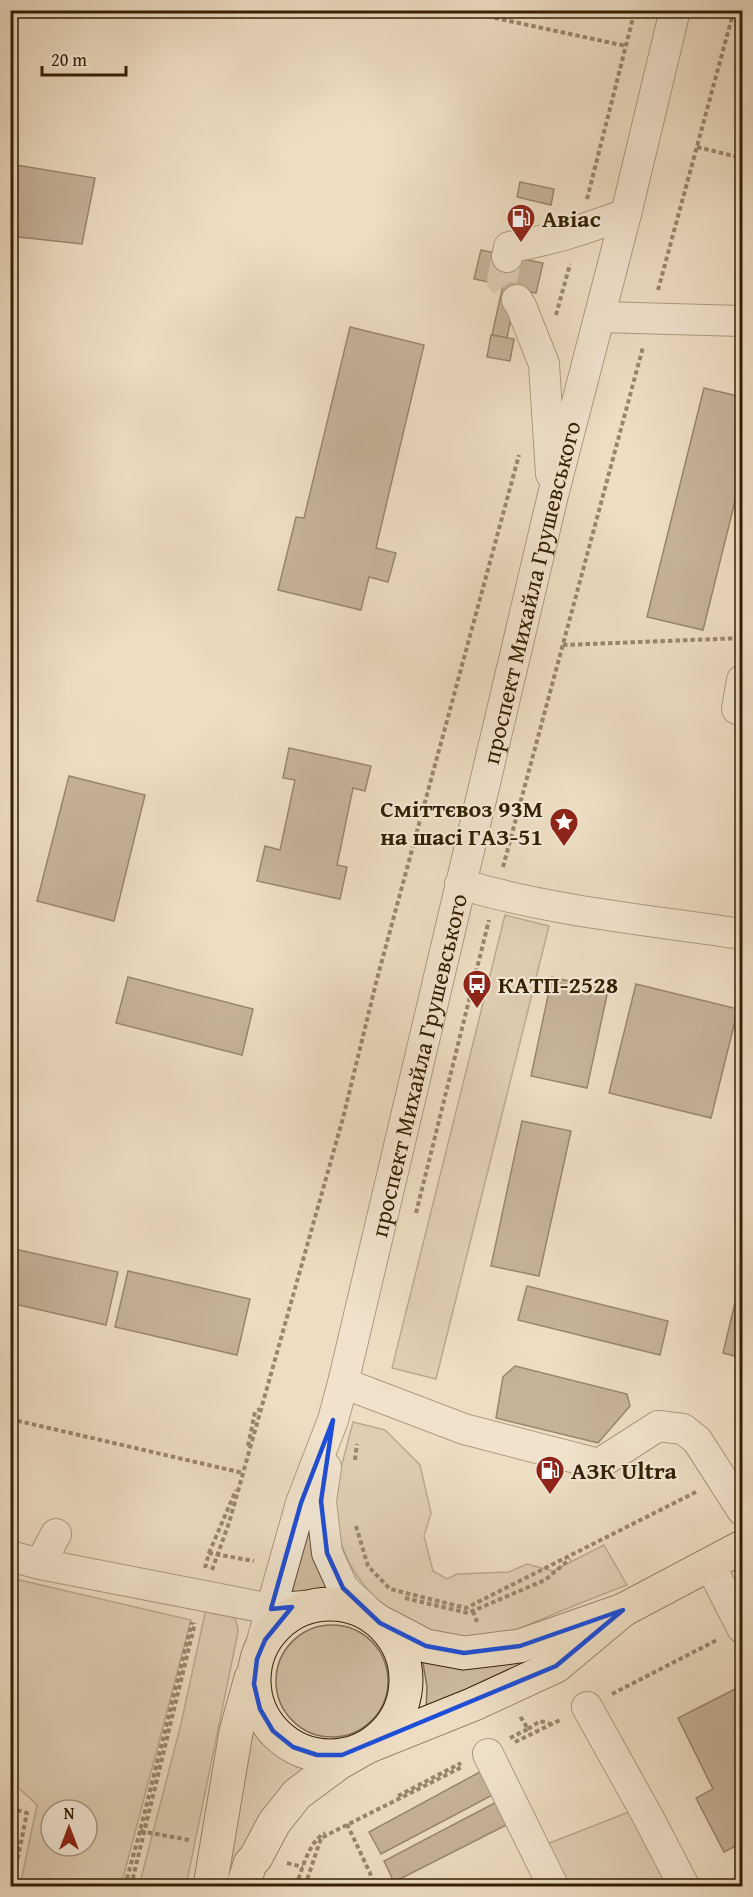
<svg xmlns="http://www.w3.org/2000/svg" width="753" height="1897" font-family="'Gentium Book Plus',serif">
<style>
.green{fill:#cebda1;stroke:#816e52;stroke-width:1.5;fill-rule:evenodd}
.building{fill:#948266;stroke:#342002;stroke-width:1.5}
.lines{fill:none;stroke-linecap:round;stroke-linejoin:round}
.minor-tunnel{stroke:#c8b79c;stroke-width:30;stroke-dasharray:30 15;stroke-linecap:butt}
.minor-casing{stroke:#624f32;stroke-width:32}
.major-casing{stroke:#342002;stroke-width:35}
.path{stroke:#342002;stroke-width:4;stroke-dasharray:4.5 3;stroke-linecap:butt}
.minor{stroke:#f3e9d7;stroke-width:30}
.major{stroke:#edddc2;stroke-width:33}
.marked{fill:none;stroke:#1d4ed8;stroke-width:4.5;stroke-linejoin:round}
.labels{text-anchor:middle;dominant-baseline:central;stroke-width:4.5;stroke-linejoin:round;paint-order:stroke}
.poi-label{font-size:24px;font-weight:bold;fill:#342002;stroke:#f3e9d7;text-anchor:start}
.street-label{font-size:24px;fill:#342002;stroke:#f3e9d7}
</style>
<rect width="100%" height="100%" fill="#edddc2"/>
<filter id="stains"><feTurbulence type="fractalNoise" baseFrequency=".00333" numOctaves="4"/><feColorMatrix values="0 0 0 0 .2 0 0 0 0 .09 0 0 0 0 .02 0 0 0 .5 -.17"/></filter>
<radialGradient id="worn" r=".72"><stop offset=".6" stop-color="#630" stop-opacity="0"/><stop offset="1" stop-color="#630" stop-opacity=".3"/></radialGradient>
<!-- green -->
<g class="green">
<path d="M 505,915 L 549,926 L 436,1379 L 392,1368 Z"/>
<path d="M 353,1422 L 385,1430 L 420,1465 L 431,1513 L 424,1536 L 433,1571 L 447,1579 L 457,1574 L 509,1572 L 527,1564 L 553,1571 L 604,1545 L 627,1585 C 598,1596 570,1607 542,1619 C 530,1624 517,1631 504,1633 C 491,1636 476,1639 463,1638 C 399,1632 341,1582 336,1516 C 334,1485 346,1451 353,1422 Z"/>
<path d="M 309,1518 L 332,1595 L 328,1599 L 291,1597 Z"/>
<path d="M 11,1578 L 191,1620 L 121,1886 L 20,1886 L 37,1805 L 11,1781 ZM 51,1810 L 87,1810 L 87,1846 L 51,1846 Z"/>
<path d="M 207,1604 C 223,1609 238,1612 238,1632 L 186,1886 L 139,1886 L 181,1724 Z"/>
<circle cx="332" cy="1681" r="56"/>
<path d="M 422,1657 L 537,1657 L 426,1711 L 427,1687 Z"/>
<path d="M 251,1720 C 270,1749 281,1755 312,1768 L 227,1886 L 221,1886 Z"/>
<path d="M 639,1808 L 678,1886 L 557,1886 L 537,1848 Z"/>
</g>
<!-- building -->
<g class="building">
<path d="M 10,164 L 95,178 L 82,244 L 10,236 Z"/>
<path d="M 520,182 L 554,189 L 551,205 L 517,197 Z"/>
<path d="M 481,250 L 543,263 L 536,293 L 517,289 L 507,338 L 492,335 L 503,285 L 474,279 Z"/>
<path d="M 350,327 L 424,345 L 376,548 L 396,553 L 388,582 L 369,577 L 361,610 L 278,590 L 296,517 L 304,518 Z"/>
<path d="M 491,335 L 514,339 L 510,361 L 487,357 Z"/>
<path d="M 704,388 L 742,397 L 742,473 L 703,630 L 647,617 Z"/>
<path d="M 289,748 L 371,766 L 365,791 L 353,788 L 337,865 L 347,867 L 340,899 L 257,881 L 265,846 L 280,850 L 295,780 L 283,778 Z"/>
<path d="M 69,776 L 145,795 L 114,921 L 37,901 Z"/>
<path d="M 128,977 L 253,1009 L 242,1055 L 116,1023 Z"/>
<path d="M 552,977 L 608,990 L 587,1088 L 531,1076 Z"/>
<path d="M 636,984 L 738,1009 L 711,1118 L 609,1093 Z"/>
<path d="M 522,1121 L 571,1131 L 539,1276 L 491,1266 Z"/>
<path d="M 10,1248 L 118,1272 L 106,1325 L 10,1303 Z"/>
<path d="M 128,1271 L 250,1299 L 237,1355 L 115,1327 Z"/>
<path d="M 527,1286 L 668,1321 L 660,1355 L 518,1320 Z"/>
<path d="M 738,1290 L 742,1292 L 742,1358 L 723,1353 Z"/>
<path d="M 515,1366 L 627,1394 L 630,1406 L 598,1443 L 496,1418 L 503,1377 Z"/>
<path d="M 737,1688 L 742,1698 L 742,1843 L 724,1852 L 696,1798 L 713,1789 L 678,1718 Z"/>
<path d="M 489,1767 L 502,1790 L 381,1854 L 369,1832 Z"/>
<path d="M 506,1797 L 518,1819 L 394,1882 L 384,1861 Z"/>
<path d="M 10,1824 L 17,1826 L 10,1850 Z"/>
</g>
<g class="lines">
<!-- minor-tunnel -->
<path class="minor-tunnel" d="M 507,257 L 502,280 L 517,300"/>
<!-- minor casing -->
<g class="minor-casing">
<g id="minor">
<path d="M 507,257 L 509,247 C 550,241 588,228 626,214"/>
<path d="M 517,300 L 521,306 L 544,364 L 551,474"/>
<path d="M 600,317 L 742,321"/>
<path d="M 737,709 L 742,680"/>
<path d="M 460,884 C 551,911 648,920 742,934"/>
<path d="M 343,1383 L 464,1429 L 599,1464 L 658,1426 L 683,1429 L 697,1440 L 742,1510"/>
<path d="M 326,1467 L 321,1501 L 327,1553 L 343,1588 L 380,1623"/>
<path d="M 10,1556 L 40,1564 L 271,1609 L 315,1605"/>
<path d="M 40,1564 L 56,1534"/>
<path d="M 710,1565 L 742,1628"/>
<path id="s1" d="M 257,1659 L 301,1503 L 333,1420 L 343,1383 L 553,495 L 626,214 L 675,10"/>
<path d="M 587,1707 L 647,1815 L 684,1886"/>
<path d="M 488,1754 L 553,1886"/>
</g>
</g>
<!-- major casing -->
<g class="major-casing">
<g id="major">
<circle cx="330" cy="1680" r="76"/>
<path d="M 382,1623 L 426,1646 L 464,1653 L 520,1646 L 623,1610 L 742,1547"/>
<path d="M 210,1886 L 236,1732 L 251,1678"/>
<path d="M 243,1886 L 250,1864 L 256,1857 L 274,1823 L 297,1794 L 339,1763 L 367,1747 L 474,1704 L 556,1666 L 623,1610"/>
</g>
</g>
<!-- path -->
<g class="path">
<path d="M 458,10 L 626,46"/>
<path d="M 697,147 L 742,158"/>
<path d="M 587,199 L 635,10"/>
<path d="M 658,290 L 734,10"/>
<path d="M 556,315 L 570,264"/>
<path d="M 563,645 L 742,638"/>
<path d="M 503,867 L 643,347"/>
<path d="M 416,1213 L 489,920"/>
<path d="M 10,1419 L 243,1473"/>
<path d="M 248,1446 L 255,1412 L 260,1409"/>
<path d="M 355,1460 L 357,1444"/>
<path d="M 356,1526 L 368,1566 L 390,1589 L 466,1608 L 696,1492"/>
<path d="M 209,1553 L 236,1490"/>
<path d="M 205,1568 L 209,1553 L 254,1561"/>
<path d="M 212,1570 L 229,1523 L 343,1118 L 377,979 L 519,455"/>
<path d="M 405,1598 L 468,1613 L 545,1580 L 570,1559"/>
<path d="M 473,1611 L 477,1622"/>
<path d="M 612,1694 L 717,1640"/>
<path d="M 528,1729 L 540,1721 L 551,1724"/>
<path d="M 510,1738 L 528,1729 L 520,1716"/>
<path d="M 515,1742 L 562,1719"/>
<path d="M 398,1796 L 461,1763"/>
<path d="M 10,1808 L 27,1813 L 12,1886"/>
<path d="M 347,1824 L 376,1886"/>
<path d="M 189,1840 L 140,1831 L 192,1622"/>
<path d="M 287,1863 L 303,1867"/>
<path d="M 125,1886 L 140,1831"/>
<path d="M 131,1886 L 195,1623"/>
<path d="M 296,1886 C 302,1870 309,1841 325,1833"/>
<path d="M 305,1886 L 321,1838 L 462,1767"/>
</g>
<!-- minor -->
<use href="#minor" class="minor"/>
<!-- major -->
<use href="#major" class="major"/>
</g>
<!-- marked area -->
<path d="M0 0H753V1897H0ZM 333,1420 L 321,1501 L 327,1553 L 343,1588 L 380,1623 L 426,1646 L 464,1653 L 520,1646 L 623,1610 L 556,1666 L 342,1755 L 317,1755 L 293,1747 L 273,1731 L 260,1709 L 254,1684 L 257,1659 L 265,1640 L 292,1607 L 271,1609 L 301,1503 Z" fill="#edddc2" fill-opacity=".55" fill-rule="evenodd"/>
<path class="marked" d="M 333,1420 L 321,1501 L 327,1553 L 343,1588 L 380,1623 L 426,1646 L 464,1653 L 520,1646 L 623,1610 L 556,1666 L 342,1755 L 317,1755 L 293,1747 L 273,1731 L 260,1709 L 254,1684 L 257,1659 L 265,1640 L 292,1607 L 271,1609 L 301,1503 Z"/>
<!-- icons -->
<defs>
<g id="fuel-pin" transform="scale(1.5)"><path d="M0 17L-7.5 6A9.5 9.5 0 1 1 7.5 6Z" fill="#8f2418" stroke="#f3e9d7"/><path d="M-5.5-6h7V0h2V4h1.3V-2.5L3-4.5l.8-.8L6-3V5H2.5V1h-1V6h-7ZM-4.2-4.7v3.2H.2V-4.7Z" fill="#fff"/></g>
<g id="sight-pin" transform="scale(1.5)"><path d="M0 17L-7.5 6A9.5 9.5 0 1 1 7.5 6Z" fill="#8f2418" stroke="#f3e9d7"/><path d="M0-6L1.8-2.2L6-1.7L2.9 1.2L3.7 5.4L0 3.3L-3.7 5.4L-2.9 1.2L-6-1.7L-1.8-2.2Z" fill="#fff"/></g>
<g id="bus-pin" transform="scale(1.5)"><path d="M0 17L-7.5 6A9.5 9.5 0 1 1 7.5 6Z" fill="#8f2418" stroke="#f3e9d7"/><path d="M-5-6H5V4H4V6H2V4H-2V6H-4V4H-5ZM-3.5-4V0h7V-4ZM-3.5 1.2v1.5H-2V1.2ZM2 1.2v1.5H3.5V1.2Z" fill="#fff"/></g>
</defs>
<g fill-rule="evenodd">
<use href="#fuel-pin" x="521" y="218"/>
<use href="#sight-pin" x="564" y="822"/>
<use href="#bus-pin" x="477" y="984"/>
<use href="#fuel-pin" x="550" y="1470"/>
</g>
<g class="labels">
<!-- poi labels -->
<g class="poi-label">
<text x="542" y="218">Авіас</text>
<text x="543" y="808" text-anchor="end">Сміттєвоз 93М<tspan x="543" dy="28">на шасі ГАЗ-51</tspan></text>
<text x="498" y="984">КАТП-2528</text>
<text x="571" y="1470">АЗК Ultra</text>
</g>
<!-- street labels -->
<g class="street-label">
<text stroke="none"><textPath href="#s1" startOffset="1102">проспект Михайла Грушевського</textPath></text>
<text stroke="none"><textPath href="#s1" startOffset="616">проспект Михайла Грушевського</textPath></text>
</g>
</g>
<!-- margin -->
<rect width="753" height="1897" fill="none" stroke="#edddc2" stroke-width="36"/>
<rect x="12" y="12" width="729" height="1873" fill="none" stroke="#342002" stroke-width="3"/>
<rect x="18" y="18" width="717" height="1861" fill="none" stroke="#342002" stroke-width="1.5"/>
<!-- north arrow -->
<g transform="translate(69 1828)"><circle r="28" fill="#f3e9d7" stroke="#a79982" stroke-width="1.5"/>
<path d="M0-4.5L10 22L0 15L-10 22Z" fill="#8f2418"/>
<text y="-9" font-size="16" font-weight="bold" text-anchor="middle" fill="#342002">N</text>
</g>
<!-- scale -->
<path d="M42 66v9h84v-9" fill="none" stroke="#342002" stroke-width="3"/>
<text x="51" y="66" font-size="18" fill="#342002" stroke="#f3e9d7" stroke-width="4.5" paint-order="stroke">20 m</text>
<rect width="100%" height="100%" filter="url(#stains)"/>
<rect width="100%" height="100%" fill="url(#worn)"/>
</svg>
